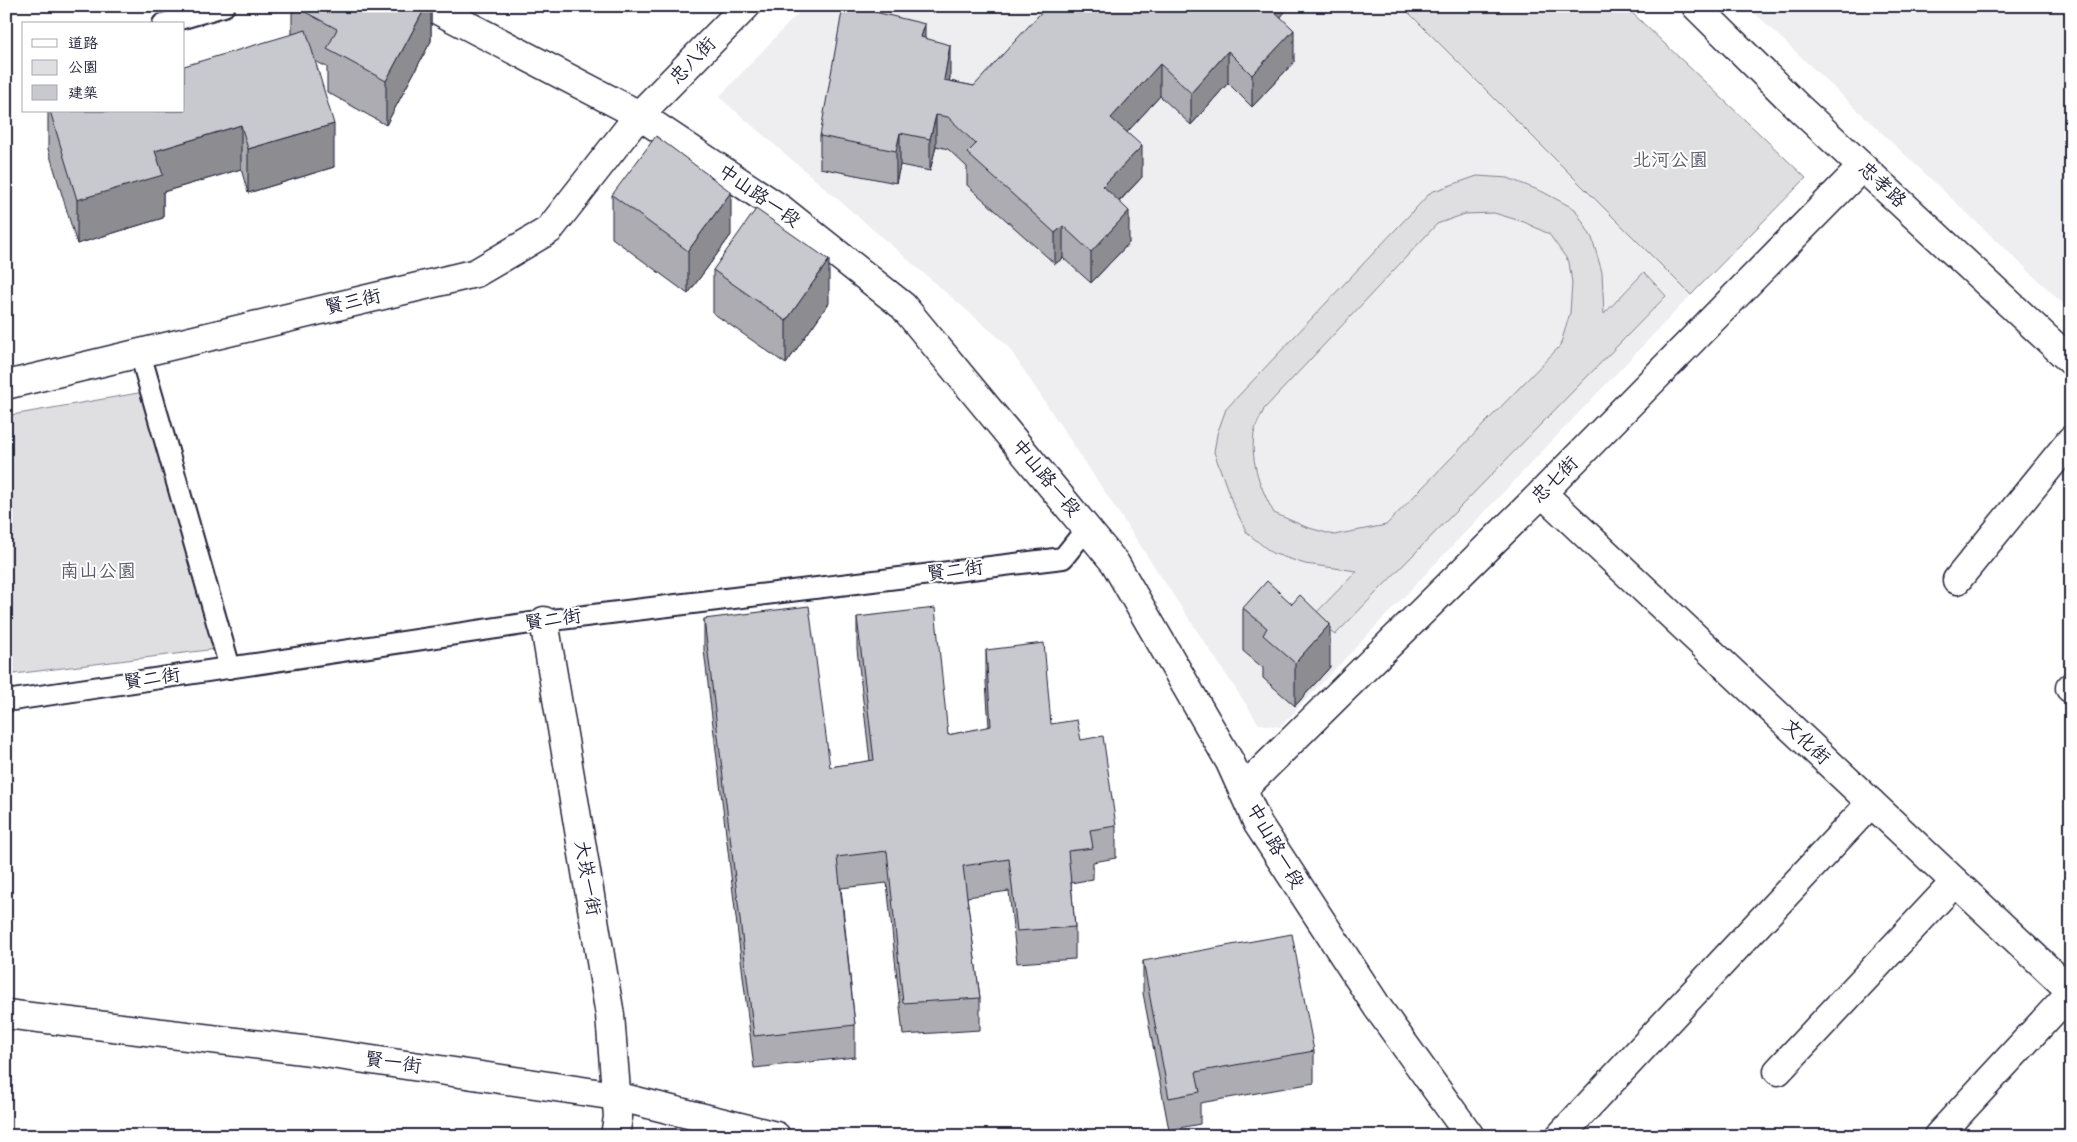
<svg xmlns="http://www.w3.org/2000/svg" width="2077" height="1142" font-family="Mynerve,'LXGW WenKai TC',sans-serif">
<style>
.built{fill:#eeeef1}
.green{fill:#dfdfe2;stroke:#80808e;fill-rule:evenodd}
.lines{fill:none;stroke-linecap:round;stroke-linejoin:round}
.lane-casing{stroke:#22223b;stroke-width:24}
.street-casing{stroke:#22223b;stroke-width:31}
.secondary-casing{stroke:#22223b;stroke-width:31}
.lane{stroke:#fff;stroke-width:20}
.street{stroke:#fff;stroke-width:28}
.secondary{stroke:#fff;stroke-width:28}
.wall{fill:#acacb2;stroke:#22223b}
.shaded-wall{fill:#8c8c91;stroke:#22223b}
.building{fill:#c8c8cf;stroke:#22223b}
.labels{text-anchor:middle;dominant-baseline:central;stroke-width:4;stroke-linejoin:round;paint-order:stroke}
.street-label{font-size:19px;fill:#22223b;stroke:#fff}
.park-label{font-size:19px;fill:#5b5b6d;stroke:#fff}
</style>
<rect width="100%" height="100%" fill="#fff"/>
<filter id="ink" filterUnits="userSpaceOnUse"><feTurbulence type="fractalNoise" baseFrequency=".02" numOctaves="2"/><feDisplacementMap in="SourceGraphic" scale="10" xChannelSelector="R" yChannelSelector="G"/><feConvolveMatrix kernelMatrix="1 2 1 2 8 2 1 2 1" color-interpolation-filters="sRGB"/></filter>
<g filter="url(#ink)">
<!-- built -->
<g class="built">
<path d="M 805,6 L 1402,6 L 1691,295 L 1280,727 L 1259,724 L 1007,345 L 719,97 Z"/>
<path d="M 1747,6 L 2071,6 L 2071,311 Z"/>
</g>
<!-- green -->
<g class="green">
<path d="M 1402,6 L 1625,6 L 1806,178 L 1691,295 Z"/>
<path d="M 1477,176 L 1508,178 L 1543,192 L 1575,209 L 1592,238 L 1602,272 L 1604,314 L 1644,272 L 1666,296 L 1335,635 L 1311,618 L 1357,571 L 1305,564 L 1272,553 L 1247,533 L 1232,502 L 1214,452 L 1217,434 L 1226,409 L 1431,192 ZM 1494,213 L 1524,222 L 1549,234 L 1569,262 L 1572,283 L 1570,313 L 1560,346 L 1386,525 L 1334,535 L 1306,527 L 1274,513 C 1261,489 1250,463 1254,434 C 1255,426 1261,417 1264,409 L 1437,224 L 1465,214 Z"/>
<path d="M 144,392 L 216,649 L 6,675 L 6,416 Z"/>
</g>
<g class="lines">
<!-- lane casing -->
<g class="lane-casing">
<g id="lane">
<path d="M 163,24 L 224,6"/>
<path d="M 140,353 L 230,668"/>
<path d="M 6,701 L 544,621 L 1063,558 L 1087,528"/>
</g>
</g>
<!-- street casing -->
<g class="street-casing">
<g id="street">
<path d="M 1696,6 L 1798,107 L 2071,361"/>
<path d="M 6,385 L 476,273 L 549,230 L 639,115 L 746,6"/>
<path d="M 1542,493 L 2071,991"/>
<path d="M 1957,580 L 2071,440"/>
<path d="M 544,621 L 610,1015 L 618,1117 L 615,1136"/>
<path d="M 2070,688 L 2071,687"/>
<path d="M 1243,789 L 1542,493 L 1862,167"/>
<path d="M 6,1014 L 311,1051 L 616,1096 L 776,1136"/>
<path d="M 1778,1071 L 1955,882"/>
<path d="M 1560,1136 L 1871,803"/>
<path d="M 1938,1136 L 2071,992"/>
</g>
</g>
<!-- secondary casing -->
<g class="secondary-casing">
<path id="secondary" d="M 430,6 L 639,115 L 782,210 L 903,306 L 1115,563 L 1230,762 L 1258,824 L 1378,1008 L 1470,1136"/>
</g>
<!-- lane -->
<use href="#lane" class="lane"/>
<!-- street -->
<use href="#street" class="street"/>
<!-- secondary -->
<use href="#secondary" class="secondary"/>
</g>
<!-- wall -->
<g class="wall">
<path d="M 292,6 L 431,6 L 431,41 L 386,125 L 327,92 L 327,67 L 315,61 L 334,167 L 248,193 L 241,169 L 163,192 L 163,218 L 77,244 L 48,149 L 48,111 L 184,111 L 292,34 Z"/>
<path d="M 1281,17 L 1294,62 L 1252,107 L 1228,83 L 1191,125 L 1160,96 L 1127,132 L 1142,177 L 1119,202 L 1129,243 L 1091,283 L 1063,258 L 1055,264 L 967,185 L 967,167 L 948,149 L 936,146 L 930,171 L 900,165 L 896,183 L 820,168 L 820,136 L 925,38 L 950,77 L 949,81 L 974,86 Z"/>
<path d="M 612,195 L 731,235 L 688,294 L 612,238 Z"/>
<path d="M 713,270 L 829,303 L 786,364 L 713,313 Z"/>
<path d="M 1243,608 L 1330,667 L 1295,706 L 1263,678 L 1263,668 L 1243,651 Z"/>
<path d="M 857,617 L 948,735 L 989,727 L 986,682 L 986,650 L 1051,724 L 1081,740 L 1116,826 L 1116,858 L 1093,862 L 1093,879 L 1071,883 L 1075,927 L 1075,959 L 1017,963 L 1009,891 L 967,897 L 980,998 L 980,1030 L 903,1035 L 887,883 L 841,888 L 855,1025 L 855,1057 L 754,1068 L 704,650 L 704,619 L 830,767 L 870,761 L 857,649 Z"/>
<path d="M 1143,961 L 1314,1051 L 1314,1083 L 1200,1103 L 1200,1124 L 1169,1130 L 1143,993 Z"/>
</g>
<!-- shaded-wall -->
<g class="shaded-wall">
<path d="M 426,6 L 431,6 L 431,41 L 386,125 L 386,81 Z"/>
<path d="M 1266,6 L 1290,6 L 1266,35 Z"/>
<path d="M 925,24 L 925,56 L 921,37 Z"/>
<path d="M 1294,30 L 1294,62 L 1252,107 L 1252,75 Z"/>
<path d="M 950,45 L 950,77 L 944,112 L 944,80 Z"/>
<path d="M 1228,51 L 1228,83 L 1191,125 L 1191,93 Z"/>
<path d="M 1160,64 L 1160,96 L 1111,150 L 1111,118 Z"/>
<path d="M 936,115 L 936,146 L 930,171 L 930,139 Z"/>
<path d="M 334,124 L 334,167 L 248,193 L 248,149 Z"/>
<path d="M 241,125 L 241,169 L 163,192 L 163,218 L 77,244 L 77,200 L 155,151 Z"/>
<path d="M 900,133 L 900,165 L 896,183 L 896,151 Z"/>
<path d="M 1142,146 L 1142,177 L 1103,218 L 1103,186 Z"/>
<path d="M 731,192 L 731,235 L 688,294 L 688,251 Z"/>
<path d="M 1129,211 L 1129,243 L 1091,283 L 1091,252 Z"/>
<path d="M 1063,226 L 1063,258 L 1055,264 L 1055,233 Z"/>
<path d="M 829,260 L 829,303 L 786,364 L 786,321 Z"/>
<path d="M 1330,624 L 1330,667 L 1295,706 L 1295,663 Z"/>
</g>
<!-- building -->
<g class="building">
<path d="M 294,6 L 426,6 L 386,81 L 327,49 L 337,29 Z"/>
<path d="M 843,6 L 850,6 L 925,24 L 921,37 L 950,45 L 944,80 L 974,86 L 1047,6 L 1269,6 L 1294,30 L 1252,75 L 1228,51 L 1191,93 L 1160,64 L 1111,118 L 1142,146 L 1103,186 L 1129,211 L 1091,252 L 1063,226 L 1055,233 L 967,153 L 976,144 L 948,117 L 936,115 L 930,139 L 900,133 L 896,151 L 820,136 Z"/>
<path d="M 306,30 L 334,124 L 248,149 L 241,125 L 155,151 L 163,175 L 77,200 L 50,111 L 184,111 L 184,66 Z"/>
<path d="M 656,136 L 731,192 L 688,251 L 612,195 Z"/>
<path d="M 756,209 L 829,260 L 786,321 L 713,270 Z"/>
<path d="M 1267,581 L 1292,604 L 1300,595 L 1330,624 L 1295,663 L 1263,635 L 1267,628 L 1243,608 Z"/>
<path d="M 809,606 L 830,767 L 874,760 L 857,617 L 935,608 L 948,735 L 991,726 L 986,650 L 1044,643 L 1051,724 L 1077,720 L 1081,740 L 1103,736 L 1116,826 L 1090,830 L 1093,848 L 1068,851 L 1075,927 L 1017,931 L 1009,859 L 963,866 L 980,998 L 903,1003 L 887,851 L 837,857 L 855,1025 L 754,1036 L 704,619 Z"/>
<path d="M 1292,934 L 1314,1051 L 1196,1072 L 1200,1092 L 1169,1098 L 1143,961 Z"/>
</g>
</g>
<g class="labels">
<!-- street labels -->
<g class="street-label">
<text transform="translate(693 61) rotate(-46)">忠八街</text>
<text transform="translate(1882 185) rotate(43)">忠孝路</text>
<text transform="translate(759 196) rotate(35)">中山路一段</text>
<text transform="translate(353 302) rotate(-13)">賢三街</text>
<text transform="translate(1046 478) rotate(50)">中山路一段</text>
<text transform="translate(1555 480) rotate(-45)">忠七街</text>
<text transform="translate(955 571) rotate(-7)">賢二街</text>
<text transform="translate(553 620) rotate(-8)">賢二街</text>
<text transform="translate(152 679) rotate(-8)">賢二街</text>
<text transform="translate(1806 742) rotate(43)">文化街</text>
<text transform="translate(1275 846) rotate(60)">中山路一段</text>
<text transform="translate(587 878) rotate(80)">大崁一街</text>
<text transform="translate(393 1063) rotate(8)">賢一街</text>
</g>
<!-- park labels -->
<g class="park-label">
<text x="1670" y="160">北河公園</text>
<text x="98" y="571">南山公園</text>
</g>
</g>
<!-- margin -->
<rect width="2077" height="1142" fill="none" stroke="#fff" stroke-width="25"/>
<rect x="12" y="12" width="2052" height="1117" fill="none" stroke="#22223b" stroke-width="2" filter="url(#ink)"/>
<!-- legend -->
<rect x="22" y="22" width="162" height="90" fill="#ffffff" stroke="#a7a7b1"/>
<rect x="32" y="39" width="25" height="8" fill="#ffffff" stroke="#a7a7b1"/>
<text x="68" y="48" font-size="15" fill="#22223b">道路</text>
<rect x="32" y="60" width="25" height="15" fill="#dfdfe2" stroke="#a7a7b1"/>
<text x="68" y="72" font-size="15" fill="#22223b">公園</text>
<rect x="32" y="85" width="25" height="15" fill="#c8c8cf" stroke="#a7a7b1"/>
<text x="68" y="98" font-size="15" fill="#22223b">建築</text>
</svg>
